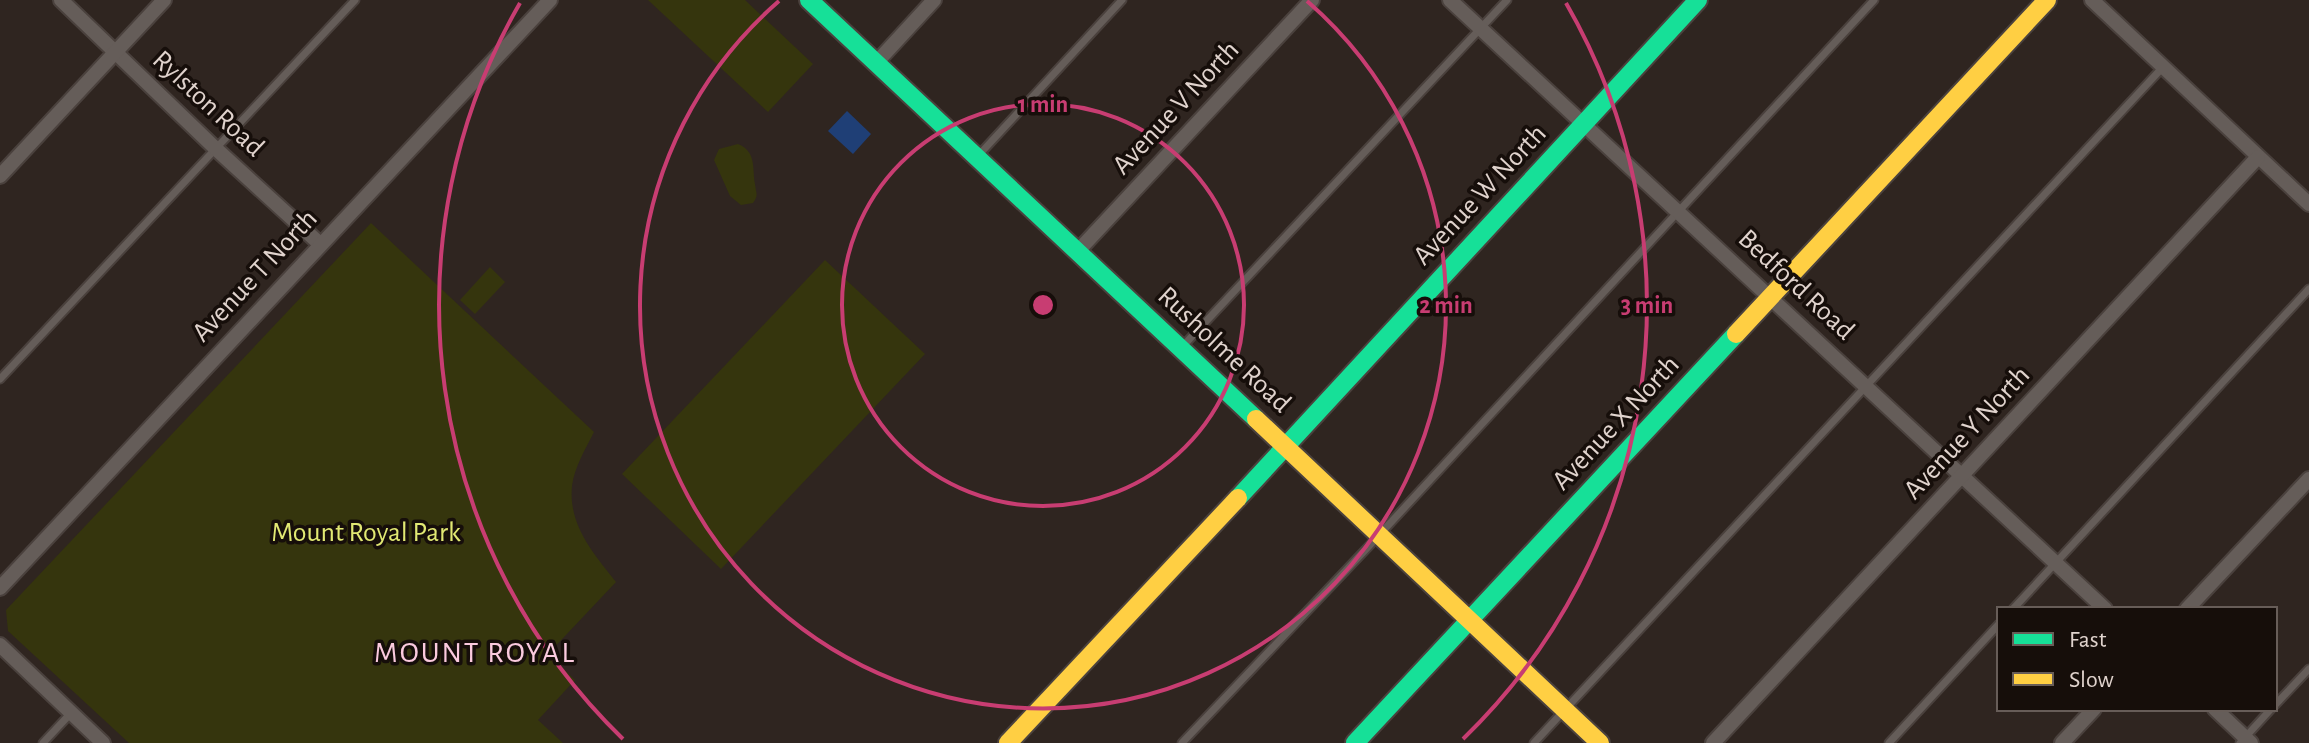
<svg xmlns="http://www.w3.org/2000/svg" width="2309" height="743" font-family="'Alegreya Sans',sans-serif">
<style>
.green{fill:#35350d}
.water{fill:#1f3f76}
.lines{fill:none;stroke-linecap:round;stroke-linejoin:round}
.lane-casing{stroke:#4a413d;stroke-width:11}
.street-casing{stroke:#4a413d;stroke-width:18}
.fast-casing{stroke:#4a413d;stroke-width:22}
.slow-casing{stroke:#4a413d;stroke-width:22}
.lane{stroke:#655d59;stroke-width:7}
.street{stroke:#655d59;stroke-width:14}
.fast{stroke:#16e098;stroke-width:18}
.slow{stroke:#ffcf43;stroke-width:18}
.ring{fill:none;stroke:#c83d72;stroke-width:4}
.labels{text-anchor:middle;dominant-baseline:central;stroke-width:7;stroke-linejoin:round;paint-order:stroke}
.street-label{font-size:28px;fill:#e0d3cd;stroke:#160e0a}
.park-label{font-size:28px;fill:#e1e873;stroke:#160e0a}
.neighbourhood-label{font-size:30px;letter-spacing:2px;fill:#fbcade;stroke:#160e0a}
.centre{fill:#c83d72;stroke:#160e0a;stroke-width:4}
.ring-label{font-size:24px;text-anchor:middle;font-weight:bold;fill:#c83d72;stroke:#160e0a;stroke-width:7;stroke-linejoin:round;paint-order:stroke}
</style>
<rect width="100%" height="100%" fill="#2f2520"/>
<!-- green -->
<g class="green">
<path d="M 648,0 L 745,0 L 813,64 L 768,112 Z"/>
<path d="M 738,144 C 757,152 752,168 755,184 C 756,194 759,195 753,203 L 741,205 L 730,196 L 714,160 L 719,149 Z"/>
<path d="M 371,223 L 594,432 C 586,448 574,468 572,486 C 568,525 594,554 616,582 L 548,654 L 575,680 L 538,720 L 563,743 L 129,743 L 8,631 L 6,610 Z"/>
<path d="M 825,260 L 925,354 L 721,569 L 622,474 Z"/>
<path d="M 490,267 L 505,282 L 475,314 L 460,300 Z"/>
</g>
<!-- water -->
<path class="water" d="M 847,111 L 871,134 L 853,154 L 828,131 Z"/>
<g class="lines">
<!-- lane casing -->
<g class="lane-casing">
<g id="lane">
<path d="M 977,157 L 1122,0"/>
<path d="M 1183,346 L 1507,0"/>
<path d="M 0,379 L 355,0"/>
<path d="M 2013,609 L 2309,289"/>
<path d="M 2275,705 L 2309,669"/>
<path d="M 43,743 L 71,713"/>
<path d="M 1182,743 L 1369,546 L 1874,0"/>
<path d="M 1534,743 L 2163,67"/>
<path d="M 1889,743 L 1999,624"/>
<path d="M 2240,743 L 2271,709"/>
</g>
</g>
<!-- street casing -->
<g class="street-casing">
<g id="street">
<path d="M 61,0 L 215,148 L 320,244"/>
<path d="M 1450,0 L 2105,609"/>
<path d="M 2092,0 L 2309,204"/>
<path d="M 876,63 L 934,0"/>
<path d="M 0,176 L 164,0"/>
<path d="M 1078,251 L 1312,0"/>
<path d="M 0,588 L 550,0"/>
<path d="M 2187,609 L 2309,479"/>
<path d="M 0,645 L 103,743"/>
<path d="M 2215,709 L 2251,743"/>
<path d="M 1713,743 L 2258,157"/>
<path d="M 2062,743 L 2094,709"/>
</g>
</g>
<!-- fast casing -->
<g class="fast-casing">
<g id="fast">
<path d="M 809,0 L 1256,419"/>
<path d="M 1238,498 L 1698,0"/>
<path d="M 1355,743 L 1736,334"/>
</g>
</g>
<!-- slow casing -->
<g class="slow-casing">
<g id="slow">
<path d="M 1736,334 L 2047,0"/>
<path d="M 1256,419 L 1600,743"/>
<path d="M 1008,743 L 1238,498"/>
</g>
</g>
<!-- lane -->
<use href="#lane" class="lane"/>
<!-- street -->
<use href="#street" class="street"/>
<!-- fast -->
<use href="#fast" class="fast"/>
<!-- slow -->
<use href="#slow" class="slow"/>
</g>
<!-- distance rings -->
<g class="ring">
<circle cx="1043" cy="305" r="201"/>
<path d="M1307 1A403 403 0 1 1 779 1"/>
<path d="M623 739A604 604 0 0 1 520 3M1566 3A604 604 0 0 1 1463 739"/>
</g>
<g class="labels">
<!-- street labels -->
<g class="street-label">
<text transform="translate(208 104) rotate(43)">Rylston Road</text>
<text transform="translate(1176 108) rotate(-47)">Avenue V North</text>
<text transform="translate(1480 195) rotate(-47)">Avenue W North</text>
<text transform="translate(255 276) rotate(-47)">Avenue T North</text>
<text transform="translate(1796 285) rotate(43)">Bedford Road</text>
<text transform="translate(1224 350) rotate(43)">Rusholme Road</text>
<text transform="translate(1616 423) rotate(-47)">Avenue X North</text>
<text transform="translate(1967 433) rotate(-47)">Avenue Y North</text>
</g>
<!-- park labels -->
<g class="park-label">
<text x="366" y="533">Mount Royal Park</text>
</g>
<!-- neighbourhood labels -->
<g class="neighbourhood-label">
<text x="475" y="653">MOUNT ROYAL</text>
</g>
</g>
<circle cx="1043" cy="305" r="12" class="centre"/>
<g class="ring-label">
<text x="1043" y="112">1 min</text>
<text x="1446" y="313">2 min</text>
<text x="1647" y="313">3 min</text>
</g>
<!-- legend -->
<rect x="1997" y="607" width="280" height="104" fill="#160e0a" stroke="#675d58" stroke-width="2"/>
<rect x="2013" y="633" width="40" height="12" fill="#16e098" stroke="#675d58" stroke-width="2"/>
<text x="2069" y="647" font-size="24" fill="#e0d3cd">Fast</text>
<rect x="2013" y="673" width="40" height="12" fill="#ffcf43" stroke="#675d58" stroke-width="2"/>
<text x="2069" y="687" font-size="24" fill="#e0d3cd">Slow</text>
</svg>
